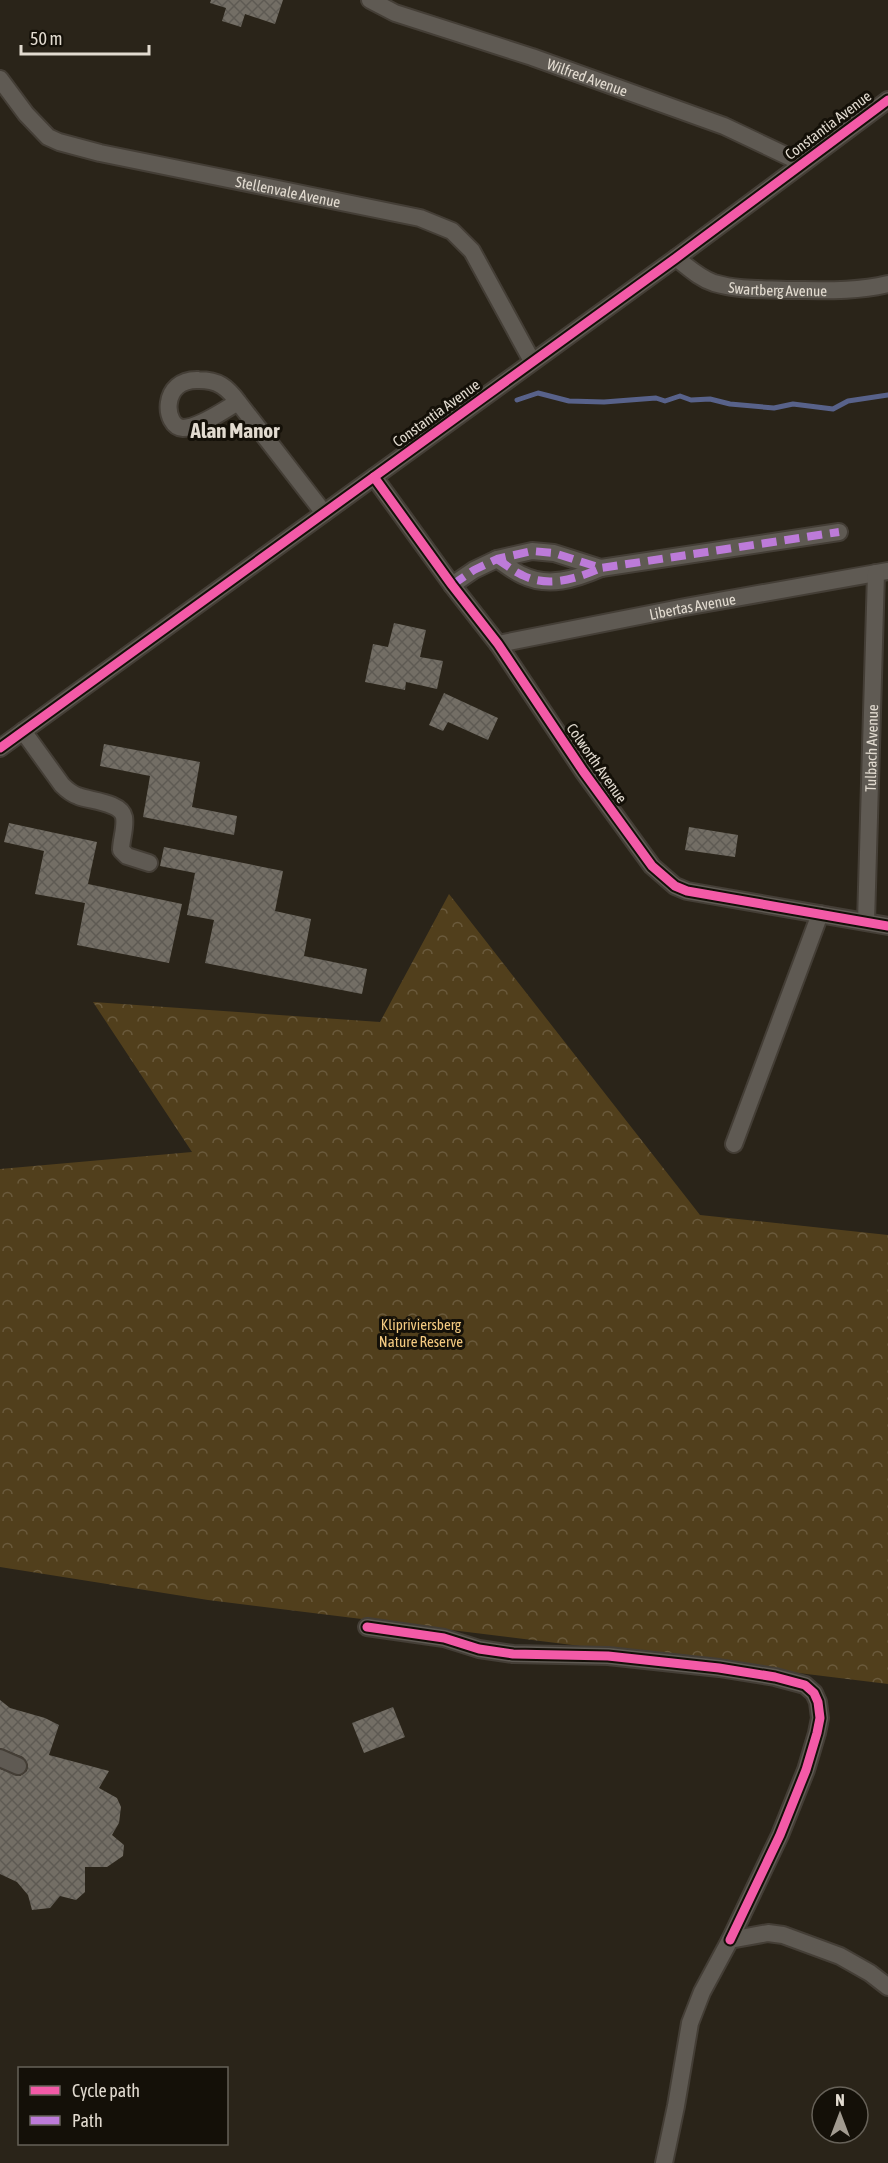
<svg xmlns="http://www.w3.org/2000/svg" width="888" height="2163" font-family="'Asap Condensed',sans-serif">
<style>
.park{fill:url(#park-crowns)}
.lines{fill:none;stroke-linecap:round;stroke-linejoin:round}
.stream{stroke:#58628a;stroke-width:5}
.building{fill:url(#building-cross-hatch)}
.minor-casing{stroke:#443e36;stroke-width:20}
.minor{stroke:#5f5a53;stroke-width:16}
.quiet{stroke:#bd7bd9;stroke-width:8;stroke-dasharray:15 8;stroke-linecap:butt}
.cycleway-casing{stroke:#141008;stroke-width:13}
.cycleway{stroke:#f35aa7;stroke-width:9}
.labels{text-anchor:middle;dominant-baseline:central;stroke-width:6;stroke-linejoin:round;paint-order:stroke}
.street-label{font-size:15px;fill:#e2dbd0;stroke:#141008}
.park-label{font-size:15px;fill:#f4ca81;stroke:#141008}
.district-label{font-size:21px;font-weight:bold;fill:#e2dbd0;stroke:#141008}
</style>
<defs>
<pattern id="park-crowns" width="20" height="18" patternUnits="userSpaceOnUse" patternTransform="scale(1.5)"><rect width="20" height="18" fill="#513f1c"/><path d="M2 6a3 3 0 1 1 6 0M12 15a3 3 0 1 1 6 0" fill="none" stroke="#6a5a3c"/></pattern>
<pattern id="building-cross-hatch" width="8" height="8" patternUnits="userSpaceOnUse" patternTransform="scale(1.5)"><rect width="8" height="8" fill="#736e65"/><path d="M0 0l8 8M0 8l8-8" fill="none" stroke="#5e5a53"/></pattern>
</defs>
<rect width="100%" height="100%" fill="#2a2419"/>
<!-- park -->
<path class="park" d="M 449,894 L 700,1215 L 888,1235 L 888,1684 L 208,1600 L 0,1567 L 0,1169 L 192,1152 L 93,1002 L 380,1022 Z"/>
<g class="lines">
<!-- stream -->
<path class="stream" d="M 517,400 L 538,393 L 569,401 L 604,402 L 656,398 L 665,401 L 680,396 L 691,400 L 710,399 L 730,404 L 774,408 L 793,404 L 833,409 L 848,401 L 888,395"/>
</g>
<!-- building -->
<g class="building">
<path d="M 211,0 L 283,0 L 275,24 L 245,14 L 241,27 L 222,21 L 226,8 L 210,3 Z"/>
<path d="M 394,623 L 426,630 L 420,657 L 443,661 L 437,689 L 406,682 L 405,690 L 365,682 L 373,644 L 388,647 Z"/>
<path d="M 444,693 L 498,718 L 488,740 L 448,722 L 443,731 L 429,725 Z"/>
<path d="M 104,744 L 200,762 L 192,807 L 237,816 L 234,835 L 143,817 L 150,776 L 100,766 Z"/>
<path d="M 9,823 L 97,842 L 88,884 L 182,904 L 169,963 L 77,945 L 85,903 L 35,894 L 44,851 L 4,842 Z"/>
<path d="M 689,827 L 738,835 L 735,857 L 685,850 Z"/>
<path d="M 164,847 L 283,871 L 275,911 L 311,919 L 304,956 L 367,969 L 362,994 L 205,963 L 214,920 L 187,915 L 195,873 L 160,866 Z"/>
<path d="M 0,1700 L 10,1708 L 45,1718 L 59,1725 L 49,1755 L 109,1771 L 99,1788 L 117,1798 L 121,1807 L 119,1823 L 112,1835 L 124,1845 L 123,1856 L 107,1867 L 85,1867 L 85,1892 L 76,1900 L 60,1896 L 50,1908 L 32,1910 L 28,1895 L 17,1882 L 0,1874 L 0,1769 L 20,1776 L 27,1771 L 28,1765 L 23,1757 L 0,1748 Z"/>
<path d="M 393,1707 L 405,1737 L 364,1753 L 352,1723 Z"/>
</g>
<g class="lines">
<!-- minor casing -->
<g class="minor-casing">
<g id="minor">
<path id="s1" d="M 370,0 L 395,13 L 532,57 L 724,126 L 802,163"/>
<path id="s2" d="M 0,79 L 26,114 L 48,137 L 59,142 L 100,153 L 420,218 L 452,231 L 472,251 L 532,361"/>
<path id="s3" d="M 676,258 C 688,267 699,278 714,283 C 737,290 763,289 787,290 C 821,290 855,292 888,284"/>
<path d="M 238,402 C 224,410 199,428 183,428 C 163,427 160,378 199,380 C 218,380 227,387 238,402 L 324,513"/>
<path d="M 374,477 L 452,585 L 498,644 L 583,771 L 652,866 L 675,886 L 687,891 L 888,926"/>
<path d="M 497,559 C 505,564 513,571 522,575 C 548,588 576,579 601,568"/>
<path d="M 452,585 L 474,570 L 497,559 L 532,551 L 554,553 L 601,568 L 839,532"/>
<path id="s4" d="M 498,644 L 685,607 L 888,571"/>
<path d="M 23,731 L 62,785 C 67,790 72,794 78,796 C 90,801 121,802 124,817 C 126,827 121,840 121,850 L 127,856 L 149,863"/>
<path d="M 0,748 L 676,258 L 888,100"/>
<path id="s5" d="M 866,922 L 876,573"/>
<path d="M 734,1144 L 820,914"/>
<path d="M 367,1627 L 444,1638 L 479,1649 L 513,1654 L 608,1656 L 719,1668 L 775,1677 L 805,1685 L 814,1693 L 818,1702 L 820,1718 L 817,1733 L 806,1770 L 780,1835 L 730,1940"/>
<path d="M 0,1758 L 18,1766"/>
<path d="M 664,2163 L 676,2106 L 690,2023 L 702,1992 L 730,1940 L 768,1933 L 783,1935 L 840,1956 L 870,1973 L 888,1987"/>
</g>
</g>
<!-- minor -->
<use href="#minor" class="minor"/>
<!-- quiet -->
<g class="quiet">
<path d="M 497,559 C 505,564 513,571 522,575 C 548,588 576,579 601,568"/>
<path d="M 452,585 L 474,570 L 497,559 L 532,551 L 554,553 L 601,568 L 839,532"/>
</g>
<!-- cycleway casing -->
<g class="cycleway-casing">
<g id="cycleway">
<path d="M 374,477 L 452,585 L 498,644 L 583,771 L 652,866 L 675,886 L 687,891 L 888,926"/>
<path d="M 0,748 L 676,258 L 888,100"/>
<path d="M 367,1627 L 444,1638 L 479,1649 L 513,1654 L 608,1656 L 719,1668 L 775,1677 L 805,1685 L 814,1693 L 818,1702 L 820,1718 L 817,1733 L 806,1770 L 780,1835 L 730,1940"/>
</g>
</g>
<!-- cycleway -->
<use href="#cycleway" class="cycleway"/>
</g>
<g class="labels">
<!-- street labels -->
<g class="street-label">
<text stroke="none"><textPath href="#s1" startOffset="231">Wilfred Avenue</textPath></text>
<text transform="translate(828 125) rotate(-37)">Constantia Avenue</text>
<text stroke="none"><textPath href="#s2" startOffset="322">Stellenvale Avenue</textPath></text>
<text stroke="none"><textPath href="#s3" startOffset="110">Swartberg Avenue</textPath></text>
<text transform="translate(436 413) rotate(-36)">Constantia Avenue</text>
<text stroke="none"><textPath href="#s4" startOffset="198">Libertas Avenue</textPath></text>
<text stroke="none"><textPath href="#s5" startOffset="174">Tulbach Avenue</textPath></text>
<text transform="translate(597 763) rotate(55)">Colworth Avenue</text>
</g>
<!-- park labels -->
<g class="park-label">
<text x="421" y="1324">Klipriviersberg<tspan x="421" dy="17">Nature Reserve</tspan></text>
</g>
<!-- district labels -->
<g class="district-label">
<text x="235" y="430">Alan Manor</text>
</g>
</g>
<!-- legend -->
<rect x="18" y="2067" width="210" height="78" fill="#141008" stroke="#666158" stroke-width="1.5"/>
<rect x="30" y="2086" width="30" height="9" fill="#f35aa7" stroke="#666158" stroke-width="1.5"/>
<text x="72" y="2097" font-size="18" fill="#e2dbd0">Cycle path</text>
<rect x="30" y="2116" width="30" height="9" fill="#bd7bd9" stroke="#666158" stroke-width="1.5"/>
<text x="72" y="2127" font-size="18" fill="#e2dbd0">Path</text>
<!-- north arrow -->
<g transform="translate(840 2115)"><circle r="28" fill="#141008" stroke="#666158" stroke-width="1.5"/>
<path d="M0-4.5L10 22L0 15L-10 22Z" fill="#a29b90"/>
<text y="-9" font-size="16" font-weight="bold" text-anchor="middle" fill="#e2dbd0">N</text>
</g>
<!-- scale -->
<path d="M21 45v9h128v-9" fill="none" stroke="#e2dbd0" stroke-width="3"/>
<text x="30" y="45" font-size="18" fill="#e2dbd0" stroke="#141008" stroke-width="4.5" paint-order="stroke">50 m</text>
</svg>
